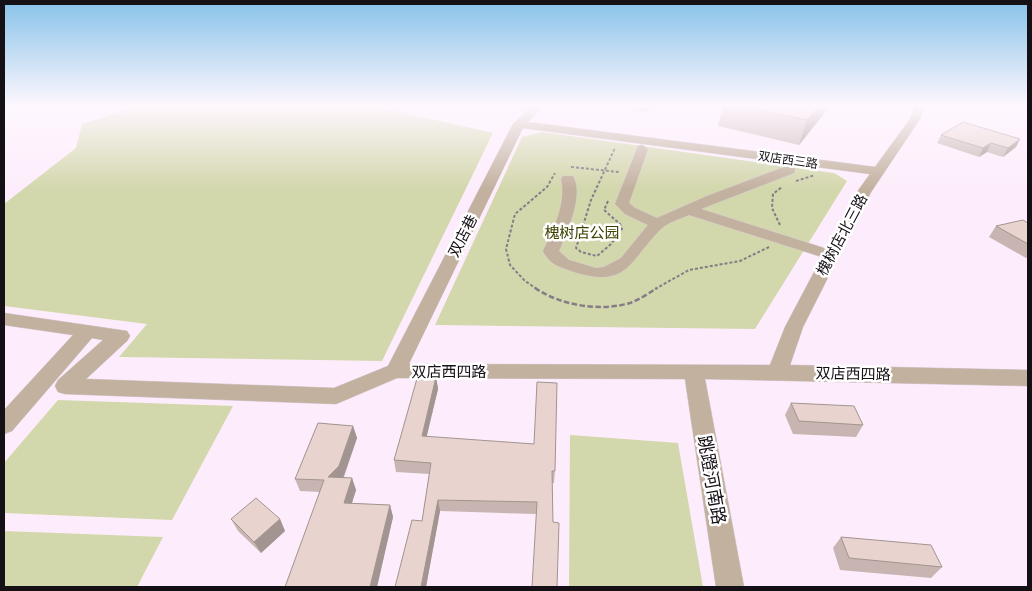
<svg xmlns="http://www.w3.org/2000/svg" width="1032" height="591" font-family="'DejaVu Sans','Noto Sans SC',sans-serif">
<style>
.green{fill:#d3d7ac}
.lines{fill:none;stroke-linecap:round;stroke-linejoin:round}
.minor-casing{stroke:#d8cad7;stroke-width:1}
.path-far1{stroke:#867c86;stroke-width:2;stroke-dasharray:3 2;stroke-linecap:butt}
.path{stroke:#867c86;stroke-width:2.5;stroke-dasharray:5.5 2.5;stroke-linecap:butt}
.minor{fill:#c3b19f;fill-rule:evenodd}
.wall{fill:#c8b5b1}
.shaded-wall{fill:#a29490}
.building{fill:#e8d3ce;stroke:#a29490}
.labels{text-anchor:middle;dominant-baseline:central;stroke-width:5;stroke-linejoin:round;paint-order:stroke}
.far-street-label{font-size:12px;fill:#151015;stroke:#fff}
.park-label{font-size:15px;fill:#404100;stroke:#fff}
.street-label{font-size:15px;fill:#151015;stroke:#fff}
.near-street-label{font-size:18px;fill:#151015;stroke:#fff}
</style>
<rect width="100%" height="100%" fill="#fdedfc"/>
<!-- green -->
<g class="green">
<path d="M 139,106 L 373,106 L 493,133 L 382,361 L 119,357 L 147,324 L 4,306 L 4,204 L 76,148 L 82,124 Z"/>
<path d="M 542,132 L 834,173 L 847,181 L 755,329 L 435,325 L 522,137 Z"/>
<path d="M 58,400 L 233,406 L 172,520 L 4,513 L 4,463 Z"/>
<path d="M 570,435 L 678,443 L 703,587 L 569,587 Z"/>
<path d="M 4,531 L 163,537 L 137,587 L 4,587 Z"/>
</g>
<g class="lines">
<!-- minor casing -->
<g class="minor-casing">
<path id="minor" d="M 532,106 L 543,106 L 528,122 L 875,167 L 910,119 L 915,106 L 925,106 L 920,119 L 871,192 L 803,327 L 790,365 L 1028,370 L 1028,386 L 705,379 L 744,587 L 716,587 L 685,379 L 397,378 L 336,404 L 65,394 L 58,392 L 55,386 L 58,380 L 103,340 L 92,338 L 12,431 L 4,434 L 4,410 L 73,335 L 4,325 L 4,313 L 127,331 L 130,336 L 127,341 L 86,379 L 334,388 L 388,366 L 513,124 ZM 523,128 L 870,174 L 857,192 L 827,249 L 701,209 L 794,173 L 795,170 L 794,167 L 784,167 L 707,196 L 657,218 L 635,208 L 629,203 L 648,149 L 642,145 L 638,146 L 615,204 L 625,214 L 648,225 L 621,258 L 604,267 L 596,268 L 569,260 L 559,251 C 567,232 584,195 573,176 L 563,176 L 561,179 C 567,203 553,230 543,251 C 550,265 560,267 574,272 C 629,289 629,260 661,229 C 668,222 680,219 689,215 L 822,257 L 785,327 L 770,365 L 409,364 Z"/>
</g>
<!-- path-far1 -->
<g class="path-far1">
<path d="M 571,167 L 619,172"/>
<path d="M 796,181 L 815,175"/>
<path d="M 608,201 L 604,210 L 620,224 L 622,229 L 611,244 L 597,256 L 581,252 L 576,248 L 591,200 L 615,148"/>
<path d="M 780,225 L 772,208 L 773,194 L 782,187"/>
<path d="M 537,289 L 525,281 L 510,265 L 506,249 L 515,214 L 547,187 L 555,173"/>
<path d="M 655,289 L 689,270 L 740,261 L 769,247"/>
</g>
<!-- path -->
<path class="path" d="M 535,288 C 560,305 599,312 630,303 C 639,300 649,293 657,288"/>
<!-- minor -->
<use href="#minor" class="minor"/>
</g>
<!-- wall -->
<g class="wall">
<path d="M 623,106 L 653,106 L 645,112 Z"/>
<path d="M 723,106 L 830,106 L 799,145 L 718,126 Z"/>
<path d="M 941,135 L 1020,139 L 1016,147 L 1003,157 L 987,152 L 979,157 L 937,143 Z"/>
<path d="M 1028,223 L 1028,257 L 1026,258 L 989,237 L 996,226 Z"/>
<path d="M 436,377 L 438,389 L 426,437 L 555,471 L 554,483 L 552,483 L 553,522 L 557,587 L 536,514 L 440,511 L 426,587 L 395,587 L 422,521 L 429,474 L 396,472 L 394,460 Z"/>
<path d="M 791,403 L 863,425 L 856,437 L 793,434 L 785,415 Z"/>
<path d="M 318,423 L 353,426 L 357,438 L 344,477 L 352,478 L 356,490 L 352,503 L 390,505 L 393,517 L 377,587 L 285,587 L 320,492 L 300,491 L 295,479 Z"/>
<path d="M 231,519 L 280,519 L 285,531 L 261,553 L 238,531 Z"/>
<path d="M 841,537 L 942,567 L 931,578 L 840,570 L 833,548 Z"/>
</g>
<!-- shaded-wall -->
<g class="shaded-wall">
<path d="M 646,106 L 653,106 L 645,112 Z"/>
<path d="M 819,106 L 830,106 L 799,145 L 807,120 Z"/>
<path d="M 1020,139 L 1016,147 L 1003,157 L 1008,148 Z"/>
<path d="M 991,143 L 987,152 L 979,157 L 983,148 Z"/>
<path d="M 436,377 L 438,389 L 424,448 L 422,436 Z"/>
<path d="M 353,426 L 357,438 L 343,478 L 328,477 Z"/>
<path d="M 352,478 L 356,490 L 348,515 L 344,503 Z"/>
<path d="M 438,500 L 440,511 L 426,587 L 421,587 Z"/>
<path d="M 390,505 L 393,517 L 377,587 L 370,587 Z"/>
<path d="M 280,519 L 285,531 L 261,553 L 254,542 Z"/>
</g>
<!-- building -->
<g class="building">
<path d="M 744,106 L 819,106 L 807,120 Z"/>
<path d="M 963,122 L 1020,139 L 1008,148 L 991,143 L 983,148 L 941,135 Z"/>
<path d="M 1023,220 L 1028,223 L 1028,244 L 996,226 Z"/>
<path d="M 418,375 L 436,377 L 422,436 L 534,444 L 537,382 L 557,383 L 555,471 L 552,471 L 553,522 L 559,523 L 557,587 L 532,587 L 537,502 L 438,500 L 421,587 L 395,587 L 412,520 L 422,521 L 431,463 L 394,460 Z"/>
<path d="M 791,403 L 854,406 L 863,425 L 799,421 Z"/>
<path d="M 318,423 L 353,426 L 339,466 L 328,477 L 352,478 L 344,503 L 390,505 L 370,587 L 285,587 L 324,480 L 295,479 Z"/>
<path d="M 256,498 L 280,519 L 254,542 L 231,519 Z"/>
<path d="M 841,537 L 931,545 L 942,567 L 849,558 Z"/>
</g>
<!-- sky -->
<linearGradient id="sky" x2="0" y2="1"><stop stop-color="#87c2e9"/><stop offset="0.56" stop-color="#fef7fe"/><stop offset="1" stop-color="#fef7fe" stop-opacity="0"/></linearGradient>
<rect width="1032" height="189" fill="url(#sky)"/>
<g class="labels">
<!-- far-street labels -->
<g class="far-street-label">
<text transform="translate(788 160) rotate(8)">双店西三路</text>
</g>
<!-- park labels -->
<g class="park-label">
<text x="582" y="233">槐树店公园</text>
</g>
<!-- street labels -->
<g class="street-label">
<text transform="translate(842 235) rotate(-62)">槐树店北三路</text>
<text transform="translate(463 236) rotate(-63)">双店巷</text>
<text x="449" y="372">双店西四路</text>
<text transform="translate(853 374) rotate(1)">双店西四路</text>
</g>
<!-- near-street labels -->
<g class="near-street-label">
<text transform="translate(712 480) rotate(80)">跳蹬河南路</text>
</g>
</g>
<!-- border -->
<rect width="1032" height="591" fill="none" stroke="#151015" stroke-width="10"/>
</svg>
